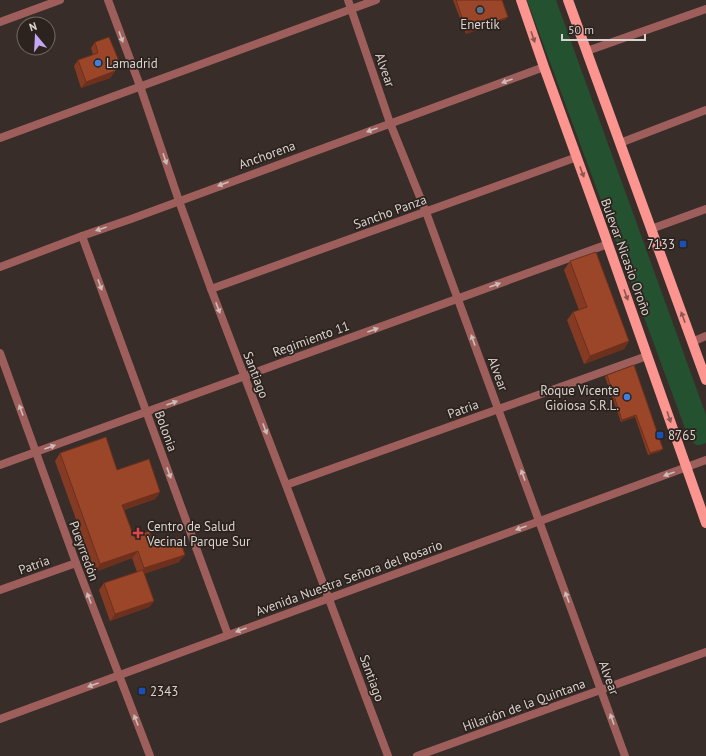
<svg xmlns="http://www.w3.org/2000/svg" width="706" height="756" font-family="'PT Sans',sans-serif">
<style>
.green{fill:#245231}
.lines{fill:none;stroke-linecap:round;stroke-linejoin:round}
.minor{stroke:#9e5f5c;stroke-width:8}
.tertiary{stroke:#9e5f5c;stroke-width:8}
.primary{stroke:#fc9590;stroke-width:10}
.wall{fill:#853b23}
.shaded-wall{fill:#6c301d}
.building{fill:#9b4529;stroke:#6c301d}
.oneway{fill:#cdbbb8}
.oneway2{fill:#8a5651}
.service-dot{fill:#5c6f8a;stroke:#2d231e;stroke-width:1.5}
.shop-dot{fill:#3f7fe0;stroke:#2d231e;stroke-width:1.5}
.transit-dot{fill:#1a4fb4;stroke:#2d231e;stroke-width:1.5}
.health-dot{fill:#e0444e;stroke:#2d231e;stroke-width:1.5}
.labels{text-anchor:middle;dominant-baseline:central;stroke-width:3.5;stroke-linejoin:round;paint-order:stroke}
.poi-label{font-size:13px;fill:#d9d2cf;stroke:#2d231e;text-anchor:start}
.street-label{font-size:13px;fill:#d9d2cf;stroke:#2d231e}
</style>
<rect width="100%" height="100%" fill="#382d28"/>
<!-- green -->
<path class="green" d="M 527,0 L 556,0 L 706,415 L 706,443 C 697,447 695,445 689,439 Z"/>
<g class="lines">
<!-- minor -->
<g class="minor">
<path d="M 108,0 L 140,86 L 179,201 L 211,289 L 286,485 L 388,756"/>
<path d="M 348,0 L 390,123 L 426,212 L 625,756"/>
<path d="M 0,22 L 60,0"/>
<path d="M 587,51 L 706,9"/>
<path d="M 0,138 L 376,0"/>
<path d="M 620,143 L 706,110"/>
<path d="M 651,229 L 706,209"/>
<path d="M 82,236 L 228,635"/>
<path d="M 0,267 L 82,236 L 131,219 L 544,67"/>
<path d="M 211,289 L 577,157"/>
<path d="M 692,342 L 706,336"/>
<path d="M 0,353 L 76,563 L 150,756"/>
<path d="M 0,465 L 608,244"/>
<path d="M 286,485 L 647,356"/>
<path d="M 0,590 L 76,563"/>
<path d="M 417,756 L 706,652"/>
</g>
<!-- tertiary -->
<path class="tertiary" d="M 0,719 L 706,460"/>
<!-- primary -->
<g class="primary">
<path d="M 521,0 L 544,67 L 603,230 L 706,523"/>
<path d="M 568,0 L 706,380"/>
</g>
</g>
<!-- wall -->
<g class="wall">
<path d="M 453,0 L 502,0 L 506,19 L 466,34 Z"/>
<path d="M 95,42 L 115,71 L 110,78 L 81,88 L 74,66 L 78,60 L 93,55 L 91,48 Z"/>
<path d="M 570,261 L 629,341 L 624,349 L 584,364 L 567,320 L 573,312 L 579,310 L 564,270 Z"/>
<path d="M 634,365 L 661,451 L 648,455 L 635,417 L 621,422 L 605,377 L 607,375 Z"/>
<path d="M 60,453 L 117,470 L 160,492 L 155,499 L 124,510 L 134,537 L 154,545 L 179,562 L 144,574 L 154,601 L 149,607 L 110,621 L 99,590 L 104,583 L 137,572 L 132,558 L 95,572 L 55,461 Z"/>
</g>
<!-- shaded-wall -->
<g class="shaded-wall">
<path d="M 508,17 L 506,19 L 466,34 L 467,32 Z"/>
<path d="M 115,71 L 110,78 L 81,88 L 86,82 Z"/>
<path d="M 629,341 L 624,349 L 584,364 L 590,356 Z"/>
<path d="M 636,415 L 635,417 L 621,422 L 622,420 Z"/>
<path d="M 663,449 L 661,451 L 648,455 L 650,453 Z"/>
<path d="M 160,492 L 155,499 L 117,512 L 122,505 Z"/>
<path d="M 138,551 L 132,558 L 95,572 L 100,564 Z"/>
<path d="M 185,555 L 179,562 L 138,576 L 144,568 Z"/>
<path d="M 154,601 L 149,607 L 110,621 L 115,614 Z"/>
</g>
<!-- building -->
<g class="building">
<path d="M 456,0 L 502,0 L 508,17 L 467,32 Z"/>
<path d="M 109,37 L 119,61 L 115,71 L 86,82 L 78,60 L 98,53 L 95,42 Z"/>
<path d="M 596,252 L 629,341 L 590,356 L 573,312 L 587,307 L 570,261 Z"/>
<path d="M 634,365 L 663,449 L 650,453 L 636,415 L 622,420 L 607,375 Z"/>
<path d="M 106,437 L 117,470 L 149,459 L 160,492 L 122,505 L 134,537 L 149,531 L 154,545 L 179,537 L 185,555 L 144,568 L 138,551 L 100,564 L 60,453 Z"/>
<path d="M 143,570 L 154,601 L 115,614 L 104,583 Z"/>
</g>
<!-- one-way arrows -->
<defs><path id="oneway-solid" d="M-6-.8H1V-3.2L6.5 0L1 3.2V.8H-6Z"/></defs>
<g class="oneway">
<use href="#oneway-solid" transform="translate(121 37) rotate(70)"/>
<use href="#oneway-solid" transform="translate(507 81) rotate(160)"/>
<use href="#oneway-solid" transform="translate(372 130) rotate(160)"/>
<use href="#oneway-solid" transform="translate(165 159) rotate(71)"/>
<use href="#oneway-solid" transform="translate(223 184) rotate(160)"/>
<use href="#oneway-solid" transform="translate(101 229) rotate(161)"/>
<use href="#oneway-solid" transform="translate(100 285) rotate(70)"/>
<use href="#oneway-solid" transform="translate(495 285) rotate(-20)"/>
<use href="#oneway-solid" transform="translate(218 308) rotate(69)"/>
<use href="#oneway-solid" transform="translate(373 330) rotate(-20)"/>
<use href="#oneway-solid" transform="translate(473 340) rotate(-110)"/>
<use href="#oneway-solid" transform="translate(172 403) rotate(-20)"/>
<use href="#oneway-solid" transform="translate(21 410) rotate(-110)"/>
<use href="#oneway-solid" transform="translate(265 429) rotate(69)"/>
<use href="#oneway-solid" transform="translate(50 447) rotate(-20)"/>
<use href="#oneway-solid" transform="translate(169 473) rotate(70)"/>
<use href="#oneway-solid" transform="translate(669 474) rotate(160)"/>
<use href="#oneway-solid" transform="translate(523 475) rotate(-110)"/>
<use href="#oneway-solid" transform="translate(521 528) rotate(160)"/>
<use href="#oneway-solid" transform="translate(567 597) rotate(-110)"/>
<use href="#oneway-solid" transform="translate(89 598) rotate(-111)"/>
<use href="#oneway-solid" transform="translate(241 630) rotate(160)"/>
<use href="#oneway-solid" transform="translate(93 685) rotate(160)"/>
<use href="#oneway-solid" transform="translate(612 719) rotate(-110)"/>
<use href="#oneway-solid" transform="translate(136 720) rotate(-111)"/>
</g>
<g class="oneway2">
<use href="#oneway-solid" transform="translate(533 37) rotate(71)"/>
<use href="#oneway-solid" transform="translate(582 172) rotate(70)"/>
<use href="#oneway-solid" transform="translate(626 295) rotate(70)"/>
<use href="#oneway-solid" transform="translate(683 317) rotate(-110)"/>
<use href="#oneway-solid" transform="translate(669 417) rotate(71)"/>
</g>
<!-- markers -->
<circle class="service-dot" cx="480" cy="10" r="4"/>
<g class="shop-dot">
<circle cx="98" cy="63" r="4"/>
<circle cx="627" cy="397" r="4"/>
</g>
<g class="transit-dot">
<rect x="679" y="240" width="8" height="8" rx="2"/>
<rect x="656" y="431" width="8" height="8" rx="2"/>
<rect x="138" y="687" width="8" height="8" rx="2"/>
</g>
<path class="health-dot" d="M136 527h4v4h4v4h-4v4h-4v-4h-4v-4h4z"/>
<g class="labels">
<!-- poi labels -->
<g class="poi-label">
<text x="480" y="24" text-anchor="middle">Enertik</text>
<text x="106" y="63">Lamadrid</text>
<text x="675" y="244" text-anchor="end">7133</text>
<text x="619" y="390" text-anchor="end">Roque Vicente<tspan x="619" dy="15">Gioiosa S.R.L.</tspan></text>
<text x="668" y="435">8765</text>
<text x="147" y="526">Centro de Salud<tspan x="147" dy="15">Vecinal Parque Sur</tspan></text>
<text x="150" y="691">2343</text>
</g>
<!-- street labels -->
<g class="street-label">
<text transform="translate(385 70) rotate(71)">Alvear</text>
<text transform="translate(267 155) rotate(-20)">Anchorena</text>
<text transform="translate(390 212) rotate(-20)">Sancho Panza</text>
<text transform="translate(626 257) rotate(70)">Bulevar Nicasio Oroño</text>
<text transform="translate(311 339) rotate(-20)">Regimiento 11</text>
<text transform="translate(498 374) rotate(70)">Alvear</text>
<text transform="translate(256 375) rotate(69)">Santiago</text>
<text transform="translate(463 409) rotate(-20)">Patria</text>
<text transform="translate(166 431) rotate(70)">Bolonia</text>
<text transform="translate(84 551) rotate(70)">Pueyrredón</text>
<text transform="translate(34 565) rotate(-20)">Patria</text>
<text transform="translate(349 578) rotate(-20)">Avenida Nuestra Señora del Rosario</text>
<text transform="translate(372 678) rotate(70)">Santiago</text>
<text transform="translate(609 678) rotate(70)">Alvear</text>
<text transform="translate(524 705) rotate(-20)">Hilarión de la Quintana</text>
</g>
</g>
<!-- north arrow -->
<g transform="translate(36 36) rotate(342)"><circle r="19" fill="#2d231e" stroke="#726965"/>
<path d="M0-3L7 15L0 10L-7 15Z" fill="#c3a7f2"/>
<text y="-6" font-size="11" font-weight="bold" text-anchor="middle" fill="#d9d2cf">N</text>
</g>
<!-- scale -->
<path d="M562 34v6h83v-6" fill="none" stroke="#d9d2cf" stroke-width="2"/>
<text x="568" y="34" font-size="12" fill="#d9d2cf" stroke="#2d231e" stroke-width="3" paint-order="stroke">50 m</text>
</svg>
